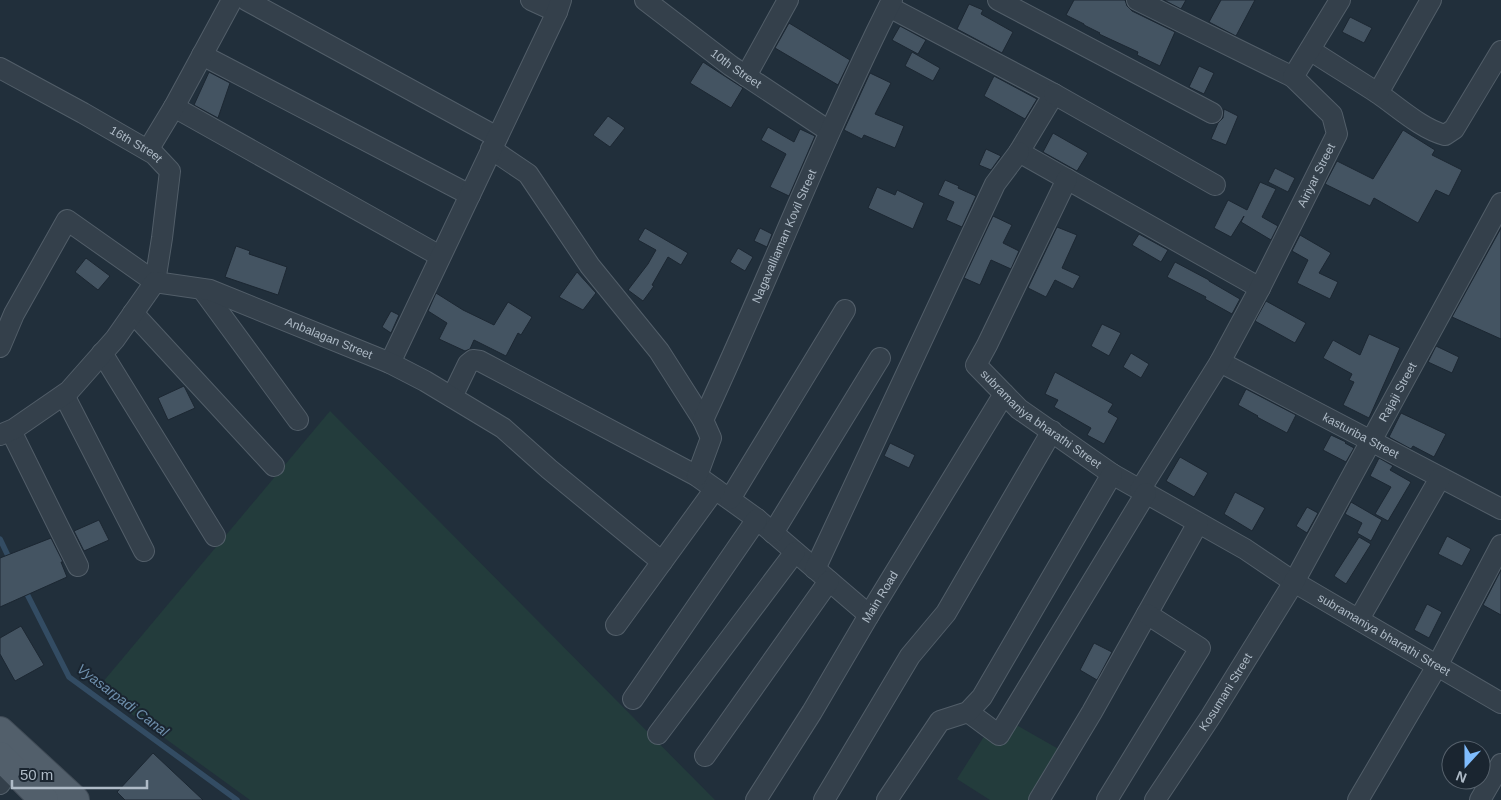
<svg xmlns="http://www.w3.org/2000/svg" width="1501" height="800" font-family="Helvetica,sans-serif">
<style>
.green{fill:#233c3c}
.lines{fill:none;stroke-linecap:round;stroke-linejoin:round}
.stream{stroke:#334c63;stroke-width:5.5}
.building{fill:#445462;stroke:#1c2732}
.minor-casing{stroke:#525e69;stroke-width:22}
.primary-casing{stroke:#414c57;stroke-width:30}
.minor{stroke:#34404b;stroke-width:20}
.primary{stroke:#525f6b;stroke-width:28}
.labels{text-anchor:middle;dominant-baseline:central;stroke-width:4;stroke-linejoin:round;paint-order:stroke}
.street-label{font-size:12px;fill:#afbbc7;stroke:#1a2530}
.water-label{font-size:14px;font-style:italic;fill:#6e8fac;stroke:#1a2530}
</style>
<rect width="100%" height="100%" fill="#212f3b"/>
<!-- green -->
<g class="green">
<path d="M 330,411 L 715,800 L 250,800 L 97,689 Z"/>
<path d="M 1013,723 L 1062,751 L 1034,800 L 990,800 L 957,779 L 985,735 Z"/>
</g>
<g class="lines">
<!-- stream -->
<g class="stream">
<path d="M 0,539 L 10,560"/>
<path d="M 24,588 L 69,677 L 237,800"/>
</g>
</g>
<!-- building -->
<g class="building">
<path d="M 1074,0 L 1125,0 L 1127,6 L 1132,11 L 1175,32 L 1160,66 L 1137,55 L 1138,52 L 1099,34 L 1100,33 L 1084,25 L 1084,24 L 1066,15 Z"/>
<path d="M 1164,0 L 1186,0 L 1181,9 Z"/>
<path d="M 1221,0 L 1255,0 L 1236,36 L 1209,22 Z"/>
<path d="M 969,4 L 983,10 L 981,14 L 1013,32 L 1002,53 L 957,29 Z"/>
<path d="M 1350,17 L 1372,28 L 1364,43 L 1342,32 Z"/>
<path d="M 789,23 L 850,60 L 838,85 L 775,48 Z"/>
<path d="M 900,26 L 926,40 L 918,54 L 892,40 Z"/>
<path d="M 912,52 L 940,68 L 933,81 L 905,66 Z"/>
<path d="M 703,62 L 743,88 L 731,108 L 690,83 Z"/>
<path d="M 1199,66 L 1214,73 L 1204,94 L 1189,87 Z"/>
<path d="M 209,72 L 230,83 L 218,118 L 194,105 Z"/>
<path d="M 870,73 L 891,83 L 875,114 L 904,126 L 895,148 L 864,135 L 862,139 L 844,130 Z"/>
<path d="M 994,76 L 1037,99 L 1025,119 L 984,96 Z"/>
<path d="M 1224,109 L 1238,116 L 1226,145 L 1211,139 L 1218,123 L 1223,118 Z"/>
<path d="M 608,116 L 625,128 L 610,147 L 593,135 Z"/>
<path d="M 768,127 L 794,142 L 800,129 L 815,136 L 789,196 L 770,187 L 786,154 L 761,140 Z"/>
<path d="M 1403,130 L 1435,150 L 1432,155 L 1462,170 L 1449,196 L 1436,190 L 1418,223 L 1374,198 L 1370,206 L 1325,184 L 1337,161 L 1373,179 Z"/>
<path d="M 1053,133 L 1088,153 L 1077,171 L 1043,152 Z"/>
<path d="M 986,149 L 1001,156 L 991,170 L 979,165 Z"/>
<path d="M 1275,168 L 1295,178 L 1288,192 L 1268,182 Z"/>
<path d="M 945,180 L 959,186 L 958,188 L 976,196 L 962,227 L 946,220 L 954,202 L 938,195 Z"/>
<path d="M 1260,182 L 1276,189 L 1262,217 L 1278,226 L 1271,240 L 1241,222 L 1244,216 L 1231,237 L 1214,228 L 1228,200 L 1247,210 Z"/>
<path d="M 877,187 L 895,195 L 897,190 L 924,203 L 913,229 L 868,208 Z"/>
<path d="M 993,216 L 1012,225 L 1003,243 L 1019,251 L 1011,269 L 991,260 L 980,285 L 964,278 Z"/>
<path d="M 1057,227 L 1077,235 L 1062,268 L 1080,276 L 1073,289 L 1055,280 L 1046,297 L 1028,288 Z"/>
<path d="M 645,228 L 688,253 L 681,265 L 668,257 L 652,285 L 654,286 L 643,301 L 628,290 L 648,264 L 656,250 L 638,240 Z"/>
<path d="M 760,228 L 772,234 L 767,247 L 754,241 Z"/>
<path d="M 1501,228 L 1501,339 L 1452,317 Z"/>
<path d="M 1139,234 L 1168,250 L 1161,262 L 1132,245 Z"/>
<path d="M 1300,235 L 1331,253 L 1319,273 L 1338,282 L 1330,299 L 1297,283 L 1308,260 L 1292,251 Z"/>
<path d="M 236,246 L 250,251 L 249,254 L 287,267 L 278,295 L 225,277 Z"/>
<path d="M 738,248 L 753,257 L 745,271 L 730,262 Z"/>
<path d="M 86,258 L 110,276 L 98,290 L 75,272 Z"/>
<path d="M 1175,262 L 1209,280 L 1209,281 L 1240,299 L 1232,314 L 1205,299 L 1206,297 L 1167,277 Z"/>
<path d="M 577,272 L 596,293 L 583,310 L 559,297 Z"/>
<path d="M 436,293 L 463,310 L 494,325 L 508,302 L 532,317 L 521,335 L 518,333 L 506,356 L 474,340 L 470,349 L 465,351 L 439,339 L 447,323 L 428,311 Z"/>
<path d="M 1266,301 L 1306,323 L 1295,343 L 1255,321 Z"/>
<path d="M 391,311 L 399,315 L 391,333 L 382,327 Z"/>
<path d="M 1102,324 L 1121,333 L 1109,356 L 1091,346 Z"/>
<path d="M 1369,334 L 1400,348 L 1369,418 L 1343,405 L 1354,382 L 1349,380 L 1352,374 L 1323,358 L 1333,340 L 1360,355 Z"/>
<path d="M 1436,346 L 1459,357 L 1452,373 L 1428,362 Z"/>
<path d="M 1131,353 L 1149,364 L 1141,378 L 1123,367 Z"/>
<path d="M 1055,372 L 1113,404 L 1108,412 L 1118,418 L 1104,444 L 1087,435 L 1091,428 L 1054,407 L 1058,400 L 1045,394 Z"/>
<path d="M 184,386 L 195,408 L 168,420 L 158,398 Z"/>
<path d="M 1246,389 L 1296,415 L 1287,433 L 1257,417 L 1258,416 L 1238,405 Z"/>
<path d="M 1401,413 L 1446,434 L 1434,457 L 1413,446 L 1411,449 L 1389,437 Z"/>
<path d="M 1331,435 L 1346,442 L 1345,443 L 1354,448 L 1346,462 L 1323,450 Z"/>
<path d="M 890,443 L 915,455 L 909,468 L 884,456 Z"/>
<path d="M 1180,457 L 1208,473 L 1194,497 L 1166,481 Z"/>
<path d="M 1379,458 L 1393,466 L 1390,470 L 1411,482 L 1388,521 L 1375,514 L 1391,487 L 1370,476 Z"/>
<path d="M 1235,492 L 1265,508 L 1252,531 L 1224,514 Z"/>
<path d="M 1351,502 L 1382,520 L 1371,541 L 1357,533 L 1362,523 L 1345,514 Z"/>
<path d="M 1307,507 L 1318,513 L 1307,533 L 1296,526 Z"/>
<path d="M 99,520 L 109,540 L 84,551 L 74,531 Z"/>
<path d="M 1447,536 L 1471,549 L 1462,566 L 1438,554 Z"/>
<path d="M 1359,537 L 1371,544 L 1346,584 L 1334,576 Z"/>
<path d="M 51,538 L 63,562 L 61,562 L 67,577 L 0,607 L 0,558 Z"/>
<path d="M 1501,570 L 1501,615 L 1483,605 Z"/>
<path d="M 1427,604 L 1442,612 L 1429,638 L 1414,630 Z"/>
<path d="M 21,626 L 44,665 L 15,681 L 0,654 L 0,638 Z"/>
<path d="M 1094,643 L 1112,652 L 1097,680 L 1080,670 Z"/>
<path d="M 153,753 L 203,800 L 125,800 L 117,792 Z"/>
</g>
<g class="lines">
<!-- minor casing -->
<g class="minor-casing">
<g id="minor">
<path d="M 246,0 L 497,137"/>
<path d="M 531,0 L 557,12"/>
<path id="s1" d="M 645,0 L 731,66 L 829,131"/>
<path d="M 998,0 L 1212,113"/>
<path d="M 1137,0 L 1293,77"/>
<path d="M 889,7 L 1054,94 L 1019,152 L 1260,288"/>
<path d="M 1310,50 C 1333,65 1356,79 1379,94 C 1399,108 1422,129 1445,135 L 1454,129 L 1501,51"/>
<path d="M 202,55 L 470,195"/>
<path id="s2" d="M 0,68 L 83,113 L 154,154 L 170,171 L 162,238 L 155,282 L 67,220 L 14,314 L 0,347"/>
<path d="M 746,76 L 788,0"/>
<path d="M 1378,93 L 1431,0"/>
<path d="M 1054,94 L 1215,185"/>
<path d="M 174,107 L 440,256"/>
<path d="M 491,149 L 528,174 L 590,266 L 659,351 L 703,420"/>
<path d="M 148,150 L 174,107 L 232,0"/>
<path id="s3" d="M 1067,179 L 987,345 L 976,365 L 1019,409 L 1112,474 L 1245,549 L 1294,582 L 1501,703"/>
<path d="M 202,289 L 298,420"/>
<path d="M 133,313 L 274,466"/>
<path d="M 102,353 L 215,536"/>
<path id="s4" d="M 1220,362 L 1501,509"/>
<path d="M 390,363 L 557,12 L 561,0"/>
<path d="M 64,395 L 144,551"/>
<path d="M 452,397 L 468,364 L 473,360 L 480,361 L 697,476 L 757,519 L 869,615"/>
<path d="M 11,431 L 78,566"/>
<path id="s5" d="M 0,435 L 14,429 L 69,391 L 115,339 L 155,282 L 210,290 L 390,363 L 425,381 L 503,428 L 549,469 L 662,562"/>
<path id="s6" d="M 697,476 L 711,438 L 703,420 C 768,281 823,137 892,0"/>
<path id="s7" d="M 1140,490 L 1220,362 L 1260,288 L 1337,134 L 1332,115 L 1293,77 L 1340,0"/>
<path d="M 730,499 L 845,310"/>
<path d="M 773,533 L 880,358"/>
<path d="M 815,569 L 995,184 L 1019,152"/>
<path d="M 1359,619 L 1440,478"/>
<path d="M 616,625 L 715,489"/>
<path d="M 633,699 L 757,519"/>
<path d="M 968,712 L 999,735 L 1146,493"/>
<path d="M 658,734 L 795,552"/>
<path d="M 705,756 L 829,581"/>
<path d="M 0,784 L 10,767"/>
<path id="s8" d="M 756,800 L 812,712 L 869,615 L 1004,394"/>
<path d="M 824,800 L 910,656 L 946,613 L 1052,431"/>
<path d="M 887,800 L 940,721 L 968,712 L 982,697 L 1112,474"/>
<path d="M 1039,800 L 1092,712 L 1198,523"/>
<path d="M 1107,800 L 1200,648 L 1147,614"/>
<path id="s9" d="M 1155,800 L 1211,716 L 1294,582 L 1501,203"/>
<path d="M 1358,800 L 1437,666 L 1501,545"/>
<path d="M 1480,800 L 1501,764"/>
</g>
</g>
<!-- primary casing -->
<g class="primary-casing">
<g id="primary">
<path d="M 0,731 L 75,800"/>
<path d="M 0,756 L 44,800"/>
</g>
</g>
<!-- minor -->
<use href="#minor" class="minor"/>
<!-- primary -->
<use href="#primary" class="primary"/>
</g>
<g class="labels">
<!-- street labels -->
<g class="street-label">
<text stroke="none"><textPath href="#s1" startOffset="114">10th Street</textPath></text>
<text stroke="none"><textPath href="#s2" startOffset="156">16th Street</textPath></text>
<text stroke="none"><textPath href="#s7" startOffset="361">Airiyar Street</textPath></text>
<text stroke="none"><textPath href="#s6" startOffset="261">Nagavalliaman Kovil Street</textPath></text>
<text stroke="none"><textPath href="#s5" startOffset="405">Anbalagan Street</textPath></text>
<text stroke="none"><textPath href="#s9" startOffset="475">Rajaji Street</textPath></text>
<text stroke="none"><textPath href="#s3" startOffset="292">subramaniya bharathi Street</textPath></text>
<text stroke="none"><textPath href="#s4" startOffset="159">kasturiba Street</textPath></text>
<text stroke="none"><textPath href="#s8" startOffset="238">Main Road</textPath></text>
<text stroke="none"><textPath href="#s3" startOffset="698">subramaniya bharathi Street</textPath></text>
<text stroke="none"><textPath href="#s9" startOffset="129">Kosumani Street</textPath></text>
</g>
<!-- water labels -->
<g class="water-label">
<text transform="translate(123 700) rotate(37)">Vyasarpadi Canal</text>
</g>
</g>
<!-- north arrow -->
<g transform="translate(1466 765) rotate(201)"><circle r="24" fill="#1a2530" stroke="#56616c"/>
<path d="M0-4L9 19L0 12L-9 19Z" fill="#7fbcfd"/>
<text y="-8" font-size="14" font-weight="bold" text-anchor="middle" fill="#afbbc7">N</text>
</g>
<!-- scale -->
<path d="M12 780v8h135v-8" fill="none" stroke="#afbbc7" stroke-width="2.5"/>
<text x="20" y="780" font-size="15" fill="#afbbc7" stroke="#1a2530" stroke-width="4" paint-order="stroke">50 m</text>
</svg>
